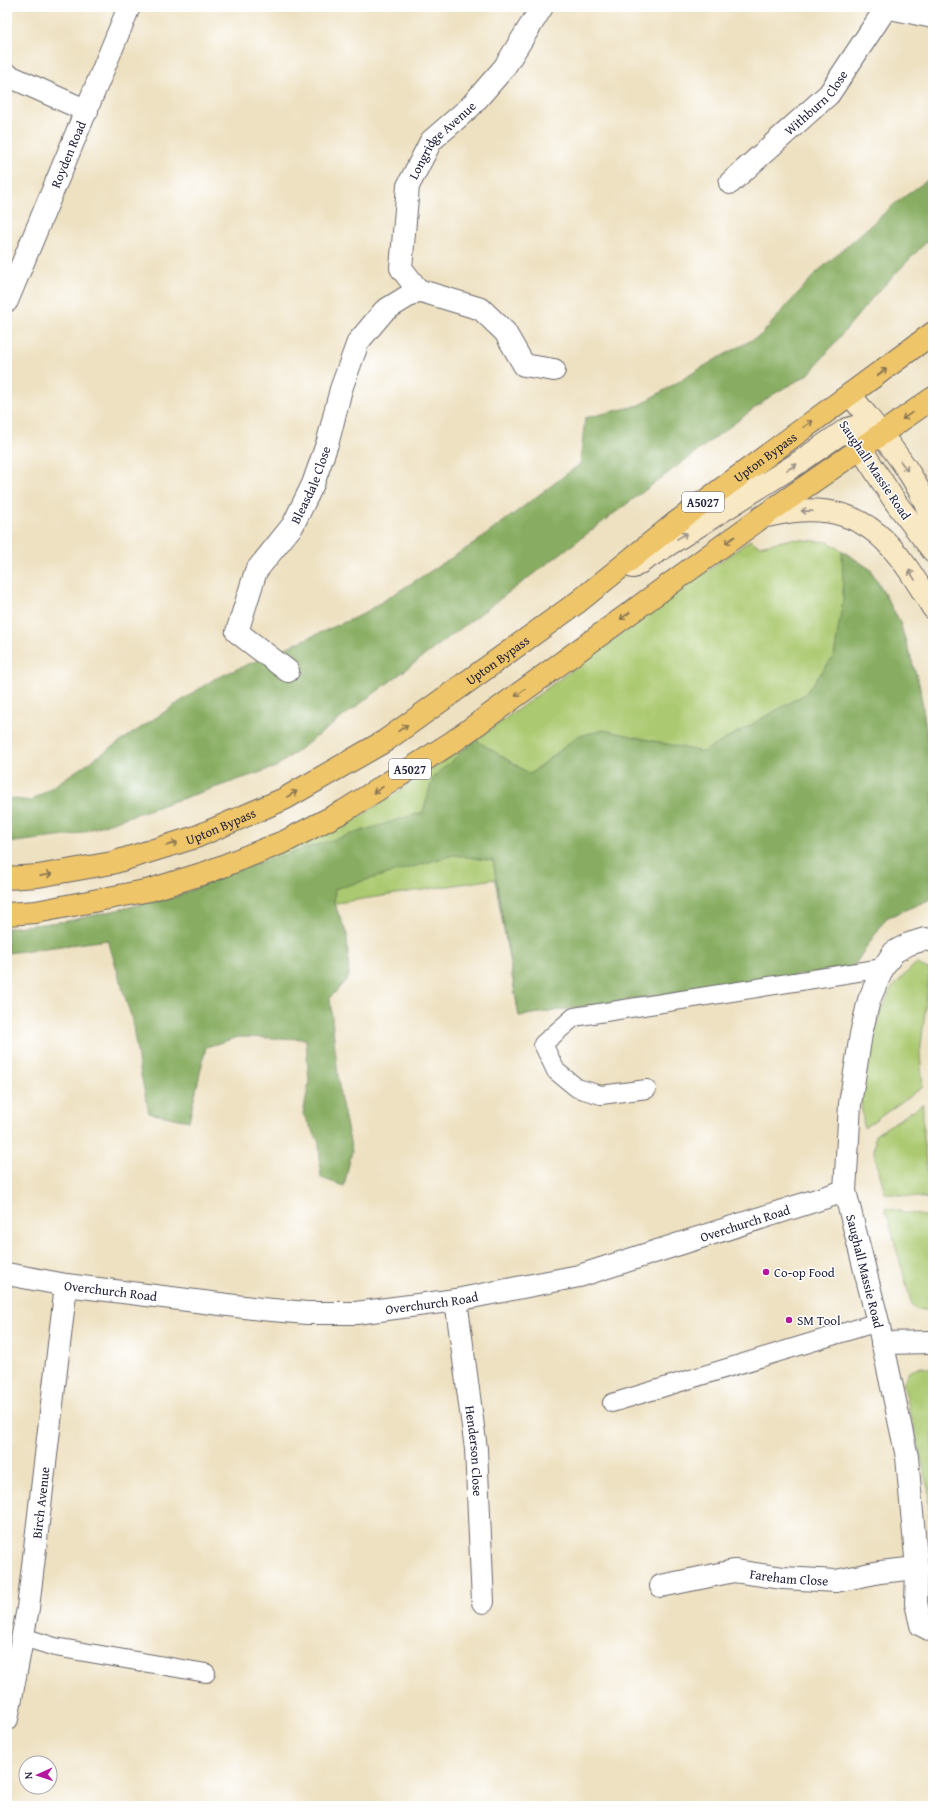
<svg xmlns="http://www.w3.org/2000/svg" width="940" height="1813" font-family="'Gentium Book Plus',serif">
<style>
.green{fill:#abc970;stroke:#667656}
.forest{fill:#88ad62;stroke:#55684e}
.lines{fill:none;stroke-linecap:round;stroke-linejoin:round}
.service-casing{stroke:#69656a;stroke-width:20}
.minor-casing{stroke:#69656a;stroke-width:24}
.secondary-casing{stroke:#69656a;stroke-width:24}
.primary-casing{stroke:#69656a;stroke-width:24}
.service{stroke:#fff;stroke-width:18}
.minor{stroke:#fff;stroke-width:22}
.secondary{stroke:#f8e8c3;stroke-width:22}
.primary{stroke:#eec569;stroke-width:22}
.oneway{stroke:#887452}
.oneway2{stroke:#988f86}
.poi-dot{fill:#b5179e;stroke:#fff;stroke-width:1.5}
.labels{text-anchor:middle;dominant-baseline:central;stroke-width:3;stroke-linejoin:round;paint-order:stroke}
.shield{fill:#fff;stroke:#646476;stroke-width:1}
.shield-label{font-size:12px;font-weight:bold;fill:#22223b}
.street-label{font-size:13px;fill:#22223b;stroke:#fff}
.poi-label{font-size:13px;fill:#22223b;stroke:#fff;text-anchor:start}
</style>
<rect width="100%" height="100%" fill="#fff"/>
<filter id="ink" filterUnits="userSpaceOnUse"><feTurbulence type="fractalNoise" baseFrequency=".025" numOctaves="2"/><feDisplacementMap in="SourceGraphic" scale="8" xChannelSelector="R" yChannelSelector="G"/><feConvolveMatrix kernelMatrix="1 2 1 2 8 2 1 2 1" color-interpolation-filters="sRGB"/></filter>
<filter id="wash" filterUnits="userSpaceOnUse"><feTurbulence type="fractalNoise" baseFrequency=".012" numOctaves="4" result="noise"/><feDisplacementMap in="SourceGraphic" scale="16" xChannelSelector="R" yChannelSelector="G"/><feGaussianBlur stdDeviation="0.9" result="paint"/><feColorMatrix in="noise" values="0 0 0 0 0 0 0 0 0 0 0 0 0 0 0 0 0 1.4 0 .05"/><feComposite in="paint" operator="in"/></filter>
<g filter="url(#wash)">
<rect width="100%" height="100%" fill="#eee1c1"/>
<!-- green -->
<g class="green">
<path d="M 792,539 L 829,542 L 870,569 L 899,620 L 919,684 L 933,774 L 933,898 L 886,918 L 853,967 L 519,1016 L 495,879 L 7,953 L 7,928 L 69,921 L 178,896 L 361,816 L 476,740 L 750,540 L 759,546 Z"/>
<path d="M 916,963 L 930,970 L 920,1054 L 923,1087 L 864,1128 L 860,1093 L 872,1032 L 891,989 Z"/>
<path d="M 923,1104 L 923,1138 L 931,1199 L 885,1193 L 874,1153 L 875,1135 Z"/>
<path d="M 885,1208 L 933,1218 L 933,1307 L 929,1310 L 917,1310 L 912,1306 Z"/>
<path d="M 922,1367 L 933,1370 L 933,1614 L 930,1609 L 931,1554 L 928,1486 L 903,1383 L 909,1371 Z"/>
</g>
<!-- forest -->
<g class="forest">
<path d="M 933,176 L 933,235 L 873,297 L 809,374 L 772,395 L 276,767 L 74,835 L 7,843 L 7,798 L 31,801 L 214,679 L 361,615 L 475,543 L 580,464 L 585,418 L 640,405 L 711,362 L 761,335 L 816,273 L 897,202 Z"/>
<path d="M 842,551 L 870,569 L 899,620 L 919,684 L 933,774 L 933,898 L 886,918 L 853,967 L 519,1016 L 493,861 L 454,855 L 335,889 L 334,903 L 347,934 L 349,977 L 330,998 L 340,1095 L 352,1151 L 344,1186 L 321,1178 L 319,1142 L 303,1114 L 309,1083 L 306,1039 L 239,1037 L 206,1047 L 189,1121 L 149,1113 L 139,1066 L 132,1020 L 108,940 L 7,953 L 7,928 L 69,921 L 178,896 L 242,868 L 423,812 L 433,777 L 476,740 L 530,774 L 578,736 L 604,730 L 703,752 L 805,694 L 834,656 L 843,599 Z"/>
</g>
</g>
<g filter="url(#ink)">
<g class="lines">
<!-- service casing -->
<g class="service-casing">
<g id="service">
<path d="M 647,1089 L 601,1095 L 577,1088 L 556,1071 L 543,1044 L 574,1017 L 883,968"/>
<path d="M 612,1403 L 878,1322"/>
<path d="M 23,1637 L 55,1647 L 206,1673"/>
</g>
</g>
<!-- minor casing -->
<g class="minor-casing">
<g id="minor">
<path d="M 885,7 L 933,17"/>
<path d="M 7,75 L 87,111"/>
<path id="s1" d="M 730,183 L 829,94 L 886,8"/>
<path id="s2" d="M 418,290 L 401,268 L 408,186 L 431,141 L 470,107 L 504,68 L 542,7"/>
<path d="M 418,290 L 481,309 L 505,332 L 524,365 L 554,370"/>
<path id="s3" d="M 7,301 L 129,7"/>
<path id="s4" d="M 288,671 L 237,632 L 256,571 L 293,525 L 313,484 L 328,441 L 341,389 L 358,342 L 384,311 L 418,290"/>
<path id="s5" d="M 933,941 L 925,939 L 909,944 L 894,952 L 883,968 L 869,1000 L 861,1034 L 850,1104 L 845,1191 L 878,1322 L 907,1457 L 917,1568 L 916,1603 L 921,1625 L 933,1631"/>
<path id="s6" d="M 7,1274 L 66,1285 L 261,1309 L 307,1313 L 356,1313 L 456,1300 L 579,1276 L 845,1191"/>
<path id="s7" d="M 456,1300 L 476,1449 L 483,1602"/>
<path d="M 882,1343 L 933,1342"/>
<path id="s8" d="M 661,1586 L 734,1571 L 783,1578 L 836,1581 L 880,1572 L 917,1568"/>
<path id="s9" d="M 7,1719 L 28,1608 L 66,1285"/>
</g>
</g>
<!-- secondary casing -->
<g class="secondary-casing">
<g id="secondary">
<path d="M 850,394 C 880,434 919,475 933,524"/>
<path d="M 850,432 L 896,503 L 933,551"/>
<path d="M 762,517 C 773,515 784,512 795,511 C 871,504 898,551 933,608"/>
<path d="M 633,567 L 795,465 L 847,429 L 858,426 L 868,427 L 880,434"/>
</g>
</g>
<!-- primary casing -->
<g class="primary-casing">
<g id="primary">
<path id="s10" d="M 7,878 L 38,876 L 112,863 L 196,837 L 284,799 L 385,741 L 578,602 L 674,524 L 933,333"/>
<path d="M 7,914 L 36,912 L 150,890 L 208,872 L 286,841 L 344,811 L 454,741 L 762,517 L 933,398"/>
</g>
</g>
<!-- service -->
<use href="#service" class="service"/>
<!-- minor -->
<use href="#minor" class="minor"/>
<!-- secondary -->
<use href="#secondary" class="secondary"/>
<!-- primary -->
<use href="#primary" class="primary"/>
</g>
<!-- one-way arrows -->
<defs><path id="oneway-shaft" d="M-6 0H5M1.5-3L5.5 0L1.5 3" fill="none" stroke-width="1.6" stroke-linecap="round" stroke-linejoin="round"/></defs>
<g class="oneway">
<use href="#oneway-shaft" transform="translate(882 372) rotate(-37)"/>
<use href="#oneway-shaft" transform="translate(907 416) rotate(145)"/>
<use href="#oneway-shaft" transform="translate(808 424) rotate(-36)"/>
<use href="#oneway-shaft" transform="translate(730 540) rotate(144)"/>
<use href="#oneway-shaft" transform="translate(625 616) rotate(144)"/>
<use href="#oneway-shaft" transform="translate(520 693) rotate(144)"/>
<use href="#oneway-shaft" transform="translate(403 728) rotate(-35)"/>
<use href="#oneway-shaft" transform="translate(378 790) rotate(147)"/>
<use href="#oneway-shaft" transform="translate(292 794) rotate(-30)"/>
<use href="#oneway-shaft" transform="translate(172 844) rotate(-17)"/>
<use href="#oneway-shaft" transform="translate(46 875) rotate(-11)"/>
</g>
<g class="oneway2">
<use href="#oneway-shaft" transform="translate(904 466) rotate(53)"/>
<use href="#oneway-shaft" transform="translate(792 467) rotate(-33)"/>
<use href="#oneway-shaft" transform="translate(807 511) rotate(-178)"/>
<use href="#oneway-shaft" transform="translate(682 536) rotate(-32)"/>
<use href="#oneway-shaft" transform="translate(912 575) rotate(-122)"/>
</g>
</g>
<!-- markers -->
<g class="poi-dot">
<circle cx="766" cy="1272" r="4"/>
<circle cx="789" cy="1320" r="4"/>
</g>
<g class="labels">
<!-- shield labels -->
<g class="shield">
<rect x="682" y="492" width="42" height="20" rx="3"/>
<rect x="389" y="759" width="42" height="20" rx="3"/>
</g>
<g class="shield-label">
<text x="703" y="502">A5027</text>
<text x="410" y="769">A5027</text>
</g>
<!-- street labels -->
<g class="street-label">
<text stroke="none"><textPath href="#s1" startOffset="118">Withburn Close</textPath></text>
<text stroke="none"><textPath href="#s2" startOffset="168">Longridge Avenue</textPath></text>
<text stroke="none"><textPath href="#s3" startOffset="159">Royden Road</textPath></text>
<text stroke="none"><textPath href="#s10" startOffset="881">Upton Bypass</textPath></text>
<text transform="translate(875 470) rotate(56)">Saughall Massie Road</text>
<text stroke="none"><textPath href="#s4" startOffset="231">Bleasdale Close</textPath></text>
<text stroke="none"><textPath href="#s10" startOffset="545">Upton Bypass</textPath></text>
<text stroke="none"><textPath href="#s10" startOffset="221">Upton Bypass</textPath></text>
<text stroke="none"><textPath href="#s6" startOffset="752">Overchurch Road</textPath></text>
<text stroke="none"><textPath href="#s5" startOffset="372">Saughall Massie Road</textPath></text>
<text stroke="none"><textPath href="#s6" startOffset="105">Overchurch Road</textPath></text>
<text stroke="none"><textPath href="#s6" startOffset="428">Overchurch Road</textPath></text>
<text stroke="none"><textPath href="#s7" startOffset="152">Henderson Close</textPath></text>
<text stroke="none"><textPath href="#s9" startOffset="219">Birch Avenue</textPath></text>
<text stroke="none"><textPath href="#s8" startOffset="130">Fareham Close</textPath></text>
</g>
<!-- poi labels -->
<g class="poi-label">
<text x="774" y="1272">Co-op Food</text>
<text x="797" y="1320">SM Tool</text>
</g>
</g>
<!-- margin -->
<rect width="940" height="1813" fill="none" stroke="#fff" stroke-width="24"/>
<!-- north arrow -->
<g transform="translate(38 1775) rotate(267)"><circle r="19" fill="#ffffff" stroke="#a7a7b1"/>
<path d="M0-3L7 15L0 10L-7 15Z" fill="#b5179e"/>
<text y="-6" font-size="11" font-weight="bold" text-anchor="middle" fill="#22223b">N</text>
</g>
</svg>
